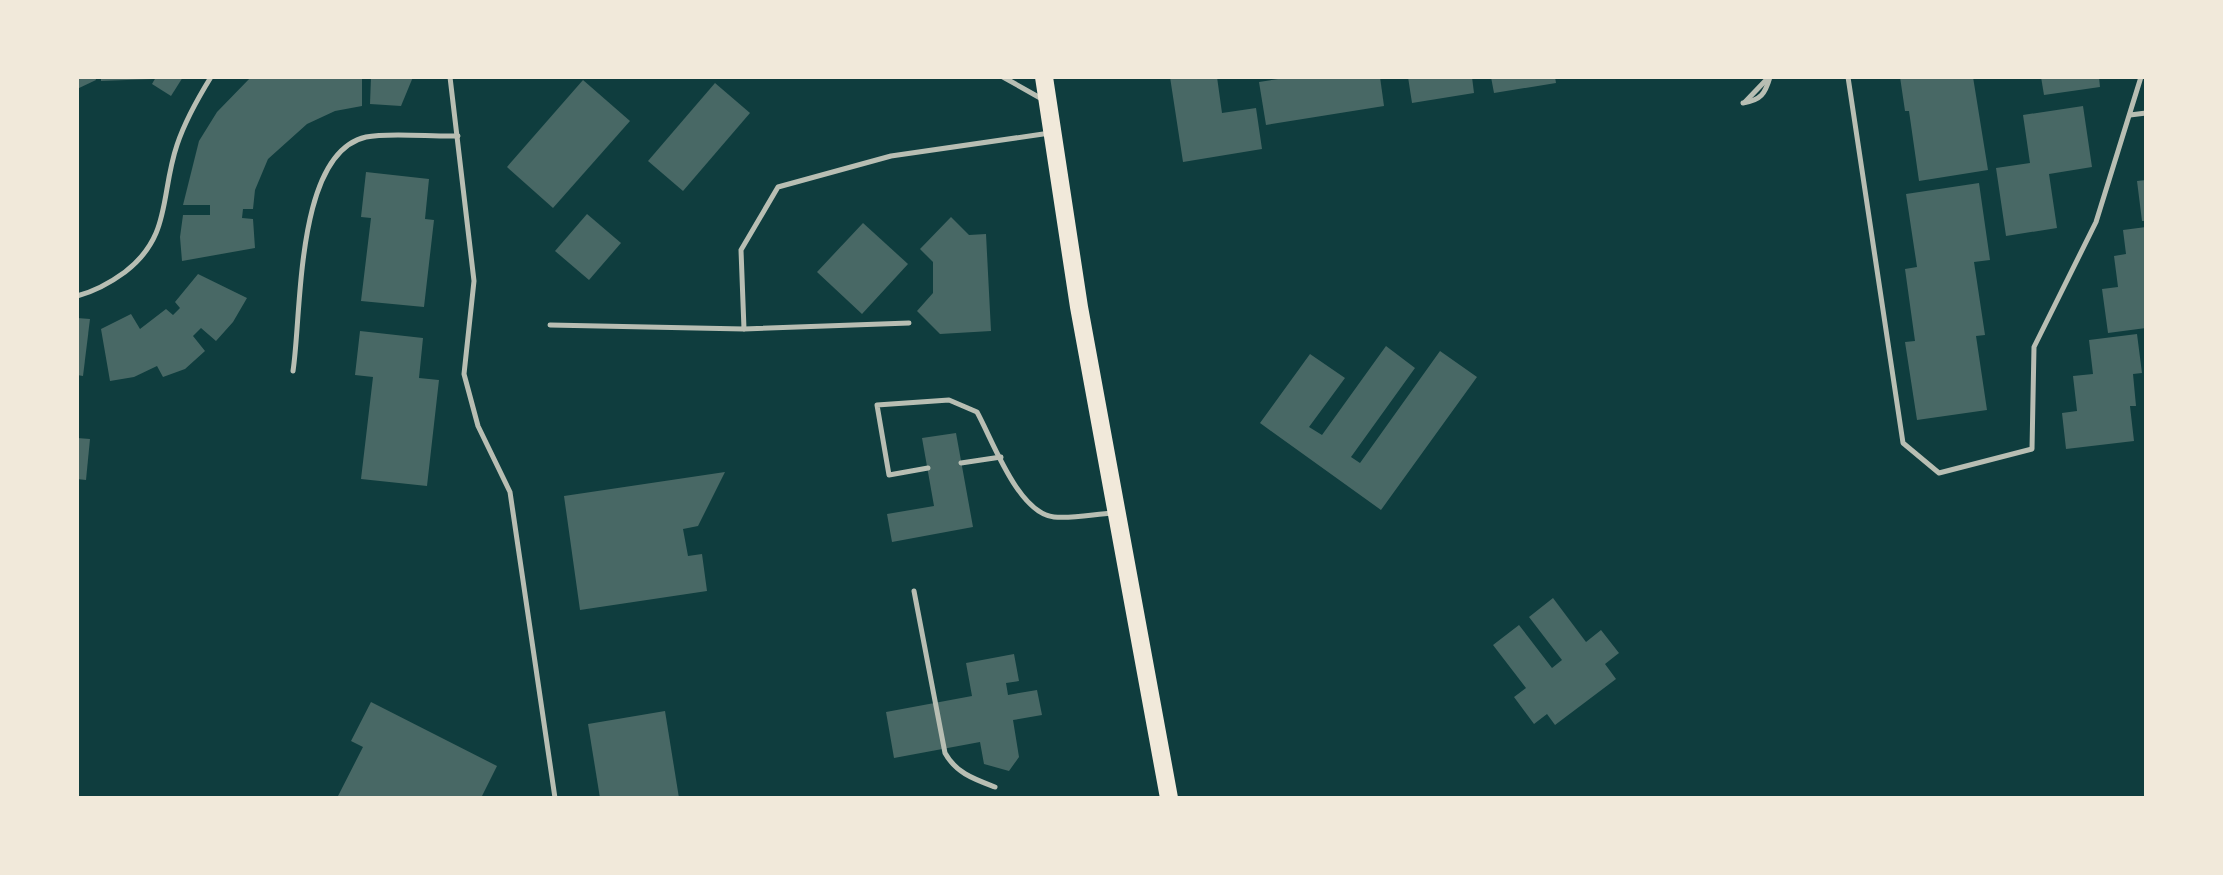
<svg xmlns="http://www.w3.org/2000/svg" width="2223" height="875" font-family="'Fira Sans Condensed',sans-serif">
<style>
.building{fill:#486865}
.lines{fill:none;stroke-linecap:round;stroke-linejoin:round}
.service{stroke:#b8beb3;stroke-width:5}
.primary{stroke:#f1e9da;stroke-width:18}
</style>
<rect width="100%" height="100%" fill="#0f3d3e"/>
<!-- building -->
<g class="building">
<path d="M 77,77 L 95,77 L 96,80 L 77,89 Z"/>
<path d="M 101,77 L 153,77 L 153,79 L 101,81 Z"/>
<path d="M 156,77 L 183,77 L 171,96 L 152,84 Z"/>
<path d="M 251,77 L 362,77 L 362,106 L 335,111 L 307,124 L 268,159 L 255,190 L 253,209 L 243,209 L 242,218 L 253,219 L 255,248 L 182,261 L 180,237 L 183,215 L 210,215 L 210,205 L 183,205 L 199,141 L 217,112 Z"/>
<path d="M 371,77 L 413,77 L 401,106 L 370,104 Z"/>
<path d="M 1170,77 L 1217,77 L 1222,113 L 1256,108 L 1262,149 L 1183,162 Z"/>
<path d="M 1291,77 L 1380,77 L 1384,106 L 1266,125 L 1259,82 Z"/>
<path d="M 1408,77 L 1472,77 L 1474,93 L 1412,103 Z"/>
<path d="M 1491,77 L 1555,77 L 1556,83 L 1494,93 Z"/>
<path d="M 1900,77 L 1973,77 L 1988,170 L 1919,181 L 1909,111 L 1905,111 Z"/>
<path d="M 2041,77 L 2099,77 L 2100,87 L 2044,95 Z"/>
<path d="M 583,80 L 630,121 L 553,208 L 507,167 Z"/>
<path d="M 715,83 L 750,113 L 683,191 L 648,161 Z"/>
<path d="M 2083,106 L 2092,167 L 2049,174 L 2057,228 L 2006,236 L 1996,168 L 2030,163 L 2023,115 Z"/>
<path d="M 366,172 L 429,179 L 425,219 L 434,220 L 424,307 L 361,301 L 371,218 L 361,217 Z"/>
<path d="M 2146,180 L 2146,221 L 2142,221 L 2137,181 Z"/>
<path d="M 1979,183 L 1990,260 L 1974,262 L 1985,335 L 1976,336 L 1987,410 L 1917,420 L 1905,342 L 1915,341 L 1905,269 L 1917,267 L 1906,194 Z"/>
<path d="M 587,214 L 621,243 L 589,280 L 555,251 Z"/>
<path d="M 951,217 L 969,235 L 986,234 L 991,331 L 940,334 L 917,311 L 933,293 L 933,262 L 920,249 Z"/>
<path d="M 863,223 L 908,264 L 862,314 L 817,272 Z"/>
<path d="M 2146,227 L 2146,328 L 2108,333 L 2102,289 L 2118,287 L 2114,256 L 2126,254 L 2123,230 Z"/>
<path d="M 198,274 L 247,298 L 233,322 L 216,341 L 201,328 L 193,336 L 205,351 L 185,369 L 163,377 L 157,366 L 134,377 L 110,381 L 101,329 L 131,314 L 140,329 L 166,309 L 173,315 L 180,308 L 175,302 Z"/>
<path d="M 77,318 L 90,319 L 83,376 L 77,375 Z"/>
<path d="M 360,331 L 423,338 L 419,378 L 439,380 L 427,486 L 361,479 L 373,377 L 355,375 Z"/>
<path d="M 2137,334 L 2142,373 L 2133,374 L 2136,406 L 2130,406 L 2134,441 L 2066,449 L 2062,413 L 2077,411 L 2073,376 L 2093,374 L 2089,340 Z"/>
<path d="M 1386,346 L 1415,368 L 1351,457 L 1360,463 L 1440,351 L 1477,377 L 1381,510 L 1260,423 L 1310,354 L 1345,378 L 1309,427 L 1322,435 Z"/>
<path d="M 956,433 L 973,527 L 892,542 L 887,514 L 934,506 L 922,438 Z"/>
<path d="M 77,438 L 90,439 L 86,480 L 77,479 Z"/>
<path d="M 725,472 L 698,526 L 683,529 L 688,556 L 702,554 L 707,591 L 580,610 L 564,496 Z"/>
<path d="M 1553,598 L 1586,642 L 1601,630 L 1619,653 L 1605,664 L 1616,679 L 1555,725 L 1547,714 L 1534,724 L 1514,697 L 1526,688 L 1493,645 L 1519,625 L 1552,668 L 1562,660 L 1529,617 Z"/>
<path d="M 1014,654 L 1019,681 L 1006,683 L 1008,695 L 1037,690 L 1042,715 L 1013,720 L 1019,757 L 1009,771 L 984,764 L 980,742 L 894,758 L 886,712 L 972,696 L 966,663 Z"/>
<path d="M 371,702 L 497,766 L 481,798 L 337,798 L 363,747 L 351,741 Z"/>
<path d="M 665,711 L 679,798 L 600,798 L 588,724 Z"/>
</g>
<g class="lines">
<!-- service -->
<g class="service">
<path d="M 450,77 L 474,281 L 464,374 L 478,426 L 510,492 L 555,798"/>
<path d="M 1003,77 L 1042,99"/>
<path d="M 1848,77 L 1903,443 L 1939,473 L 2032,449 L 2034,347 L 2096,222 L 2141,77"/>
<path d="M 1745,102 L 1767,79"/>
<path d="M 1743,103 C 1761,100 1765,94 1770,77"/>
<path d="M 2130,115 L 2146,113"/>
<path d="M 77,296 C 96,291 110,283 125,272 C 172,236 160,195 177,145 C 185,121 198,98 211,77"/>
<path d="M 550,325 L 744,329 L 741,250 L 778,187 L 891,156 L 1050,133"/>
<path d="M 744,329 L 909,323"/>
<path d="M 293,371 C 302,313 295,153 366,137 C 389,132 433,137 458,136"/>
<path d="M 961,463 L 1001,457"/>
<path d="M 928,468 L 889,475 L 877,405 L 949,400 L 977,412 C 993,441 1018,513 1054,517 C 1072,519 1095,514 1113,513"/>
<path d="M 914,591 L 945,753 C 956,773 974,779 995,787"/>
</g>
<!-- primary -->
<path class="primary" d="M 1044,77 L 1079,307 L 1169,798"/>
</g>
<!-- border -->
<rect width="2223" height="875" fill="none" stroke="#f1e9da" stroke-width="158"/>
</svg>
